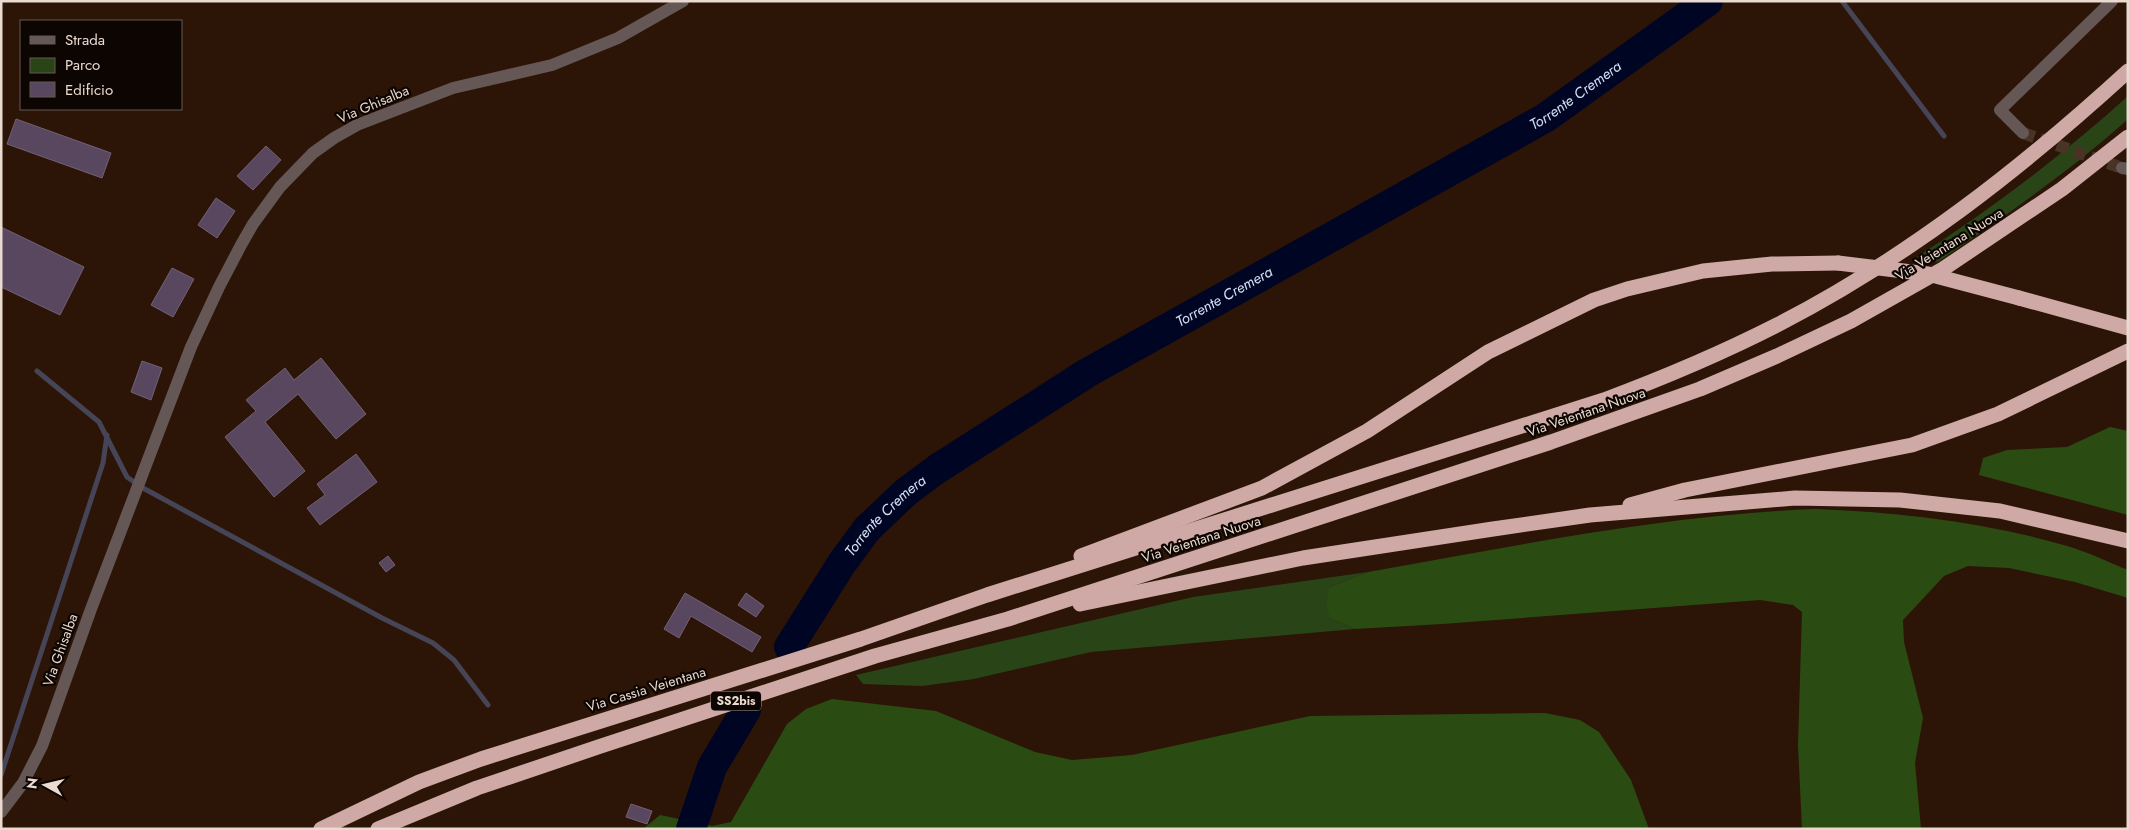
<svg xmlns="http://www.w3.org/2000/svg" width="2129" height="830" font-family="Jost,sans-serif">
<style>
.green{fill:#294518}
.forest{fill:#2a4c13}
.lines{fill:none;stroke-linecap:round;stroke-linejoin:round}
.stream{stroke:#464557;stroke-width:5}
.river{stroke:#000523;stroke-width:30}
.building{fill:#58475e;stroke:#726078}
.minor-tunnel{stroke:#483325;stroke-width:12;stroke-dasharray:12 6;stroke-linecap:butt}
.minor{stroke:#655755;stroke-width:12}
.highway{stroke:#cea9a6;stroke-width:15}
.highway-bridge{stroke:#cea9a6;stroke-width:15}
.labels{text-anchor:middle;dominant-baseline:central;stroke-width:4.5;stroke-linejoin:round;paint-order:stroke}
.shield{fill:#0d0502;stroke:#a89a92;stroke-width:1}
.shield-label{font-size:12px;font-weight:bold;fill:#eadad0}
.street-label{font-size:14px;fill:#eadad0;stroke:#0d0502}
.water-label{font-size:15px;font-style:italic;fill:#d2e1f3;stroke:#0d0502}
</style>
<rect width="100%" height="100%" fill="#2c1507"/>
<!-- green -->
<g class="green">
<path d="M 2128,96 L 2128,119 C 2069,172 2003,217 1938,262 L 1917,257 C 1991,209 2063,155 2128,96 Z"/>
<path d="M 1368,572 L 1330,587 L 1330,618 L 1355,629 L 1091,652 L 974,679 L 922,686 L 863,684 L 856,675 L 1193,597 Z"/>
</g>
<!-- forest -->
<g class="forest">
<path d="M 2110,427 L 2128,431 L 2128,515 L 1979,475 L 1983,458 L 2007,450 L 2067,447 Z"/>
<path d="M 1814,509 C 1900,512 1985,522 2067,546 C 2088,552 2108,562 2128,570 L 2128,598 L 2075,582 L 2009,568 L 1968,566 L 1944,576 L 1903,620 L 1904,642 L 1923,718 L 1915,763 L 1921,829 L 1802,829 L 1798,745 L 1802,612 L 1793,605 L 1760,600 L 1442,624 L 1355,629 L 1330,618 L 1326,603 L 1330,587 L 1368,572 C 1516,546 1664,515 1814,509 Z"/>
<path d="M 832,699 L 936,711 L 1035,752 L 1072,760 L 1132,755 L 1310,716 L 1545,713 L 1580,720 L 1599,732 L 1631,780 L 1649,829 L 643,829 L 660,815 L 712,826 L 731,822 L 787,724 L 806,709 Z"/>
</g>
<g class="lines">
<!-- stream -->
<g class="stream">
<path d="M 1842,1 L 1944,136"/>
<path d="M 37,371 L 99,422 L 127,477 L 143,488 L 382,618 L 433,643 L 454,660 L 488,705"/>
<path d="M 1,775 L 103,463 L 107,435"/>
</g>
<!-- river -->
<g class="river">
<path id="s1" d="M 789,647 L 842,563 L 867,529 L 906,492 L 937,469 L 1087,373 L 1545,118 L 1708,1"/>
<path d="M 691,829 L 712,767 L 746,710"/>
</g>
</g>
<!-- building -->
<g class="building">
<path d="M 16,119 L 111,153 L 102,178 L 7,144 Z"/>
<path d="M 266,146 L 281,160 L 253,190 L 237,176 Z"/>
<path d="M 216,198 L 235,211 L 217,238 L 198,225 Z"/>
<path d="M 1,227 L 84,267 L 60,315 L 1,287 Z"/>
<path d="M 172,268 L 194,279 L 173,317 L 151,305 Z"/>
<path d="M 321,358 L 366,414 L 336,439 L 298,394 L 265,422 L 305,471 L 274,497 L 225,437 L 256,411 L 246,400 L 285,368 L 294,380 Z"/>
<path d="M 142,361 L 162,368 L 151,400 L 131,392 Z"/>
<path d="M 356,454 L 377,482 L 320,525 L 307,508 L 325,495 L 317,484 Z"/>
<path d="M 388,556 L 395,565 L 386,572 L 379,563 Z"/>
<path d="M 685,593 L 761,637 L 752,652 L 691,616 L 679,638 L 664,629 Z"/>
<path d="M 746,593 L 764,606 L 756,617 L 738,605 Z"/>
<path d="M 631,804 L 652,811 L 647,824 L 626,817 Z"/>
</g>
<g class="lines">
<!-- minor-tunnel -->
<path class="minor-tunnel" d="M 2023,133 L 2122,168"/>
<!-- minor -->
<g class="minor">
<path d="M 2023,133 L 2000,110 L 2112,1"/>
<path d="M 2122,168 L 2128,169"/>
<path d="M 1,812 L 23,783 L 42,746 L 91,609 L 191,347 L 219,287 L 241,245 L 253,224 L 280,187 L 313,153 L 334,138 L 357,125 L 453,88 L 552,65 L 618,38 L 683,1"/>
</g>
<!-- highway -->
<g class="highway">
<path d="M 2019,298 L 2128,328"/>
<path d="M 1630,505 L 1685,490 L 1912,445 L 1998,414 L 2128,351"/>
<path d="M 1081,556 L 1262,488 L 1367,431 L 1488,352 L 1594,300 L 1627,289 L 1703,271 L 1772,264 L 1838,263"/>
<path d="M 1080,604 L 1303,558 L 1493,529 L 1590,515 L 1795,498 L 1900,500 L 2000,511 L 2128,541"/>
<path d="M 321,829 L 419,782 L 481,759 L 861,639 L 987,595 L 1604,400 C 1663,378 1722,353 1777,325 C 1906,259 2022,168 2128,71"/>
<path d="M 378,829 L 477,788 L 598,747 L 875,656 L 1008,619 L 1551,442 L 1700,389 L 1777,356 L 1851,321 L 1943,269 L 2062,189 L 2128,137"/>
</g>
<!-- highway-bridge -->
<path class="highway-bridge" d="M 1838,263 L 1928,274 L 2019,298"/>
</g>
<g class="labels">
<!-- shield labels -->
<rect class="shield" x="711" y="691.5" width="50" height="19" rx="4"/>
<g class="shield-label">
<text x="736" y="701">SS2bis</text>
</g>
<!-- street labels -->
<g class="street-label">
<text transform="translate(373 104) rotate(-23)">Via Ghisalba</text>
<text transform="translate(1949 244) rotate(-32)">Via Veientana Nuova</text>
<text transform="translate(1586 412) rotate(-19)">Via Veientana Nuova</text>
<text transform="translate(1201 539) rotate(-18)">Via Veientana Nuova</text>
<text transform="translate(60 650) rotate(-70)">Via Ghisalba</text>
<text transform="translate(646 689) rotate(-17)">Via Cassia Veientana</text>
</g>
<!-- water labels -->
<g class="water-label">
<text stroke="none"><textPath href="#s1" startOffset="974">Torrente Cremera</textPath></text>
<text stroke="none"><textPath href="#s1" startOffset="569">Torrente Cremera</textPath></text>
<text stroke="none"><textPath href="#s1" startOffset="164">Torrente Cremera</textPath></text>
</g>
</g>
<!-- border -->
<rect width="2129" height="830" fill="none" stroke="#eadad0" stroke-width="5"/>
<!-- legend -->
<rect x="20" y="20" width="162" height="90" fill="#0d0502" stroke="#655a54"/>
<rect x="30" y="36" width="25" height="8" fill="#655755" stroke="#655a54"/>
<text x="65" y="45" font-size="15" fill="#eadad0">Strada</text>
<rect x="30" y="58" width="25" height="15" fill="#294518" stroke="#655a54"/>
<text x="65" y="70" font-size="15" fill="#eadad0">Parco</text>
<rect x="30" y="82" width="25" height="15" fill="#58475e" stroke="#655a54"/>
<text x="65" y="95" font-size="15" fill="#eadad0">Edificio</text>
<!-- north arrow -->
<g transform="translate(45 785) rotate(278)" stroke="#0d0502" stroke-width="4" paint-order="stroke">
<path d="M0-4L9 19L0 12L-9 19Z" fill="#eadad0"/>
<text y="-8" font-size="14" font-weight="bold" text-anchor="middle" fill="#eadad0">N</text>
</g>
</svg>
